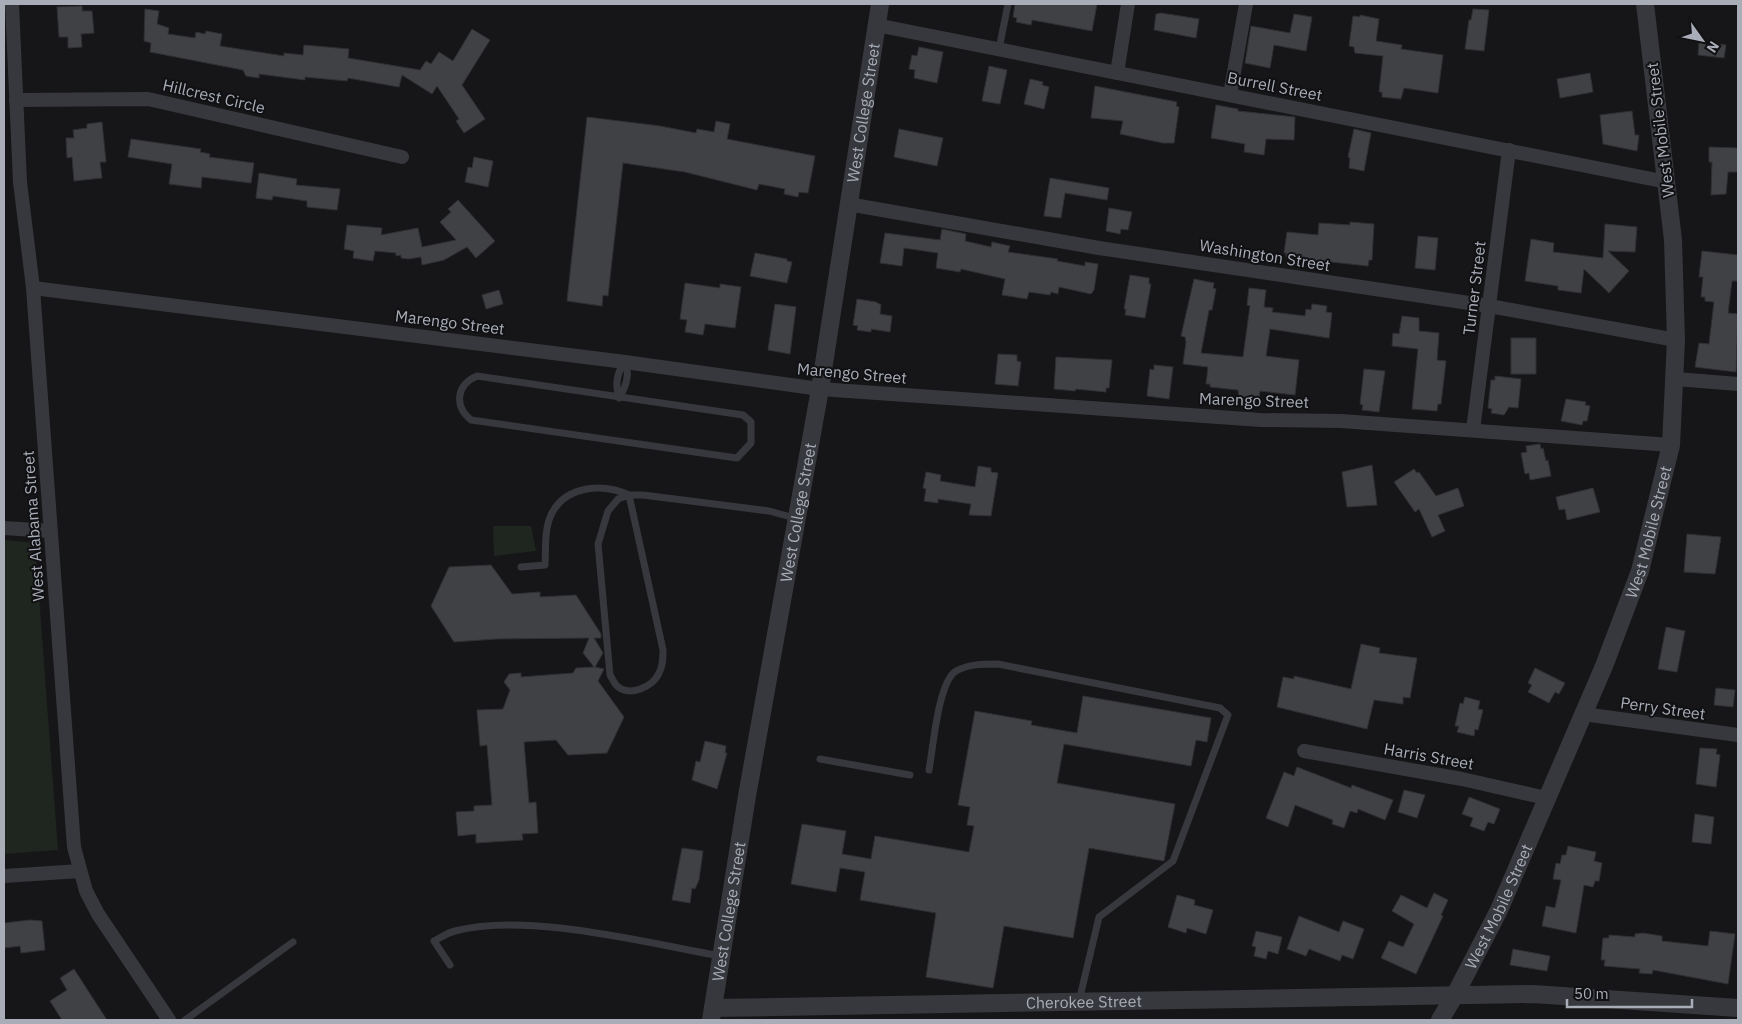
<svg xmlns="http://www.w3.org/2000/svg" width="1742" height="1024" font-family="'IBM Plex Sans',sans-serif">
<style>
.green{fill:#1e261f}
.building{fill:#404145;stroke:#303034}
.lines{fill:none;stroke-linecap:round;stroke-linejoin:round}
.service{stroke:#37383d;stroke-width:7}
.minor{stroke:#37383d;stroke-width:14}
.tertiary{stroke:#37383d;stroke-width:18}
.labels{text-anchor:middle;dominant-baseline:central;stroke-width:4;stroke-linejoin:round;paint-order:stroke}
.street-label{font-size:16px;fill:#a8adb8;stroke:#111113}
</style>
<rect width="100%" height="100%" fill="#161618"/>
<!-- green -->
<g class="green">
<path d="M 493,526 L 531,526 L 536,551 L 494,556 Z"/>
<path d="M 4,540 L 35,543 L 58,850 L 4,854 Z"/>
</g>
<!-- building -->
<g class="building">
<path d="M 1015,4 L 1097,4 L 1092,31 L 1032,20 L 1031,25 L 1016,22 L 1017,18 L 1013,17 Z"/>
<path d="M 82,6 L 82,11 L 92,11 L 94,33 L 81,34 L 82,47 L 68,48 L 68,37 L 59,37 L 57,7 Z"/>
<path d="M 145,9 L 159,11 L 157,24 L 169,28 L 168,34 L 195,38 L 196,32 L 205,34 L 206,31 L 222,34 L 220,46 L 284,56 L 284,53 L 303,55 L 304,45 L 349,49 L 348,58 L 420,70 L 426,61 L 431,64 L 439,52 L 453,61 L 472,29 L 490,40 L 462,85 L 485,119 L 464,133 L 456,121 L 459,119 L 437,86 L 432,94 L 402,75 L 399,87 L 348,78 L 347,81 L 305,77 L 305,80 L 259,74 L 259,78 L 246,76 L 243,70 L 150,52 L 151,43 L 144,41 Z"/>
<path d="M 1473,9 L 1489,10 L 1484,51 L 1465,49 L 1469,20 L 1471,20 Z"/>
<path d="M 1161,13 L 1199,19 L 1196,38 L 1154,30 L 1156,14 Z"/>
<path d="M 1294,14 L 1312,17 L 1306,51 L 1274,45 L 1270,68 L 1245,63 L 1251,26 L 1290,33 Z"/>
<path d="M 1360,15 L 1379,19 L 1376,41 L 1402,45 L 1401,49 L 1443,55 L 1438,93 L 1404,88 L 1401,99 L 1382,97 L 1382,92 L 1379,92 L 1383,56 L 1355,53 L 1354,47 L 1349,46 L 1353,16 L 1360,17 Z"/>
<path d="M 1699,42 L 1726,45 L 1724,58 L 1698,55 Z"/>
<path d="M 919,47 L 943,52 L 937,83 L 914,78 L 915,70 L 909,69 L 912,55 L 917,56 Z"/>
<path d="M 989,66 L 1007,70 L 1000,104 L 982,101 Z"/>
<path d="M 1590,73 L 1593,92 L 1560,98 L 1557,79 Z"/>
<path d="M 1030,79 L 1043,82 L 1042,85 L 1049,87 L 1044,109 L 1024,104 Z"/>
<path d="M 1095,86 L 1177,102 L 1176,106 L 1179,107 L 1174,143 L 1163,143 L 1120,134 L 1123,121 L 1091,118 Z"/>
<path d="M 1216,105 L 1238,109 L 1238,111 L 1295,117 L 1294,140 L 1266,139 L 1264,155 L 1244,152 L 1245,144 L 1211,138 Z"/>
<path d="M 1632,111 L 1635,135 L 1639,135 L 1637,151 L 1603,144 L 1600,115 Z"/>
<path d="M 587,117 L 660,126 L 696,133 L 697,129 L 714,132 L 716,121 L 730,124 L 727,139 L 815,156 L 808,193 L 799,192 L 798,197 L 784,194 L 785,189 L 759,184 L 757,190 L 685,172 L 623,163 L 608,296 L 603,295 L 602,306 L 567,301 Z"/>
<path d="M 102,122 L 106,162 L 100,162 L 102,178 L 74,181 L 72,157 L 67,158 L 66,138 L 74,138 L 73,130 L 87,128 L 87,124 Z"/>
<path d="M 899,129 L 943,138 L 937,166 L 894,157 Z"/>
<path d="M 1354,129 L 1371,133 L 1364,171 L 1349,168 L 1350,158 L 1348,157 Z"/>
<path d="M 131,139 L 201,149 L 200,152 L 210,154 L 209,157 L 254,163 L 251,183 L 202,177 L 201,188 L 169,184 L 172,164 L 128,157 Z"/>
<path d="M 1709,147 L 1738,148 L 1738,172 L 1728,172 L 1726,194 L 1711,195 L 1712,162 L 1709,162 Z"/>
<path d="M 474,157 L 493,161 L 488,187 L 465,182 L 468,167 L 472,168 Z"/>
<path d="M 259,173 L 297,179 L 296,185 L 340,189 L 337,210 L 307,207 L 307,201 L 273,196 L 272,200 L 256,198 Z"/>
<path d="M 1050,178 L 1109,188 L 1107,200 L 1065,193 L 1061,218 L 1044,216 Z"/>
<path d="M 458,200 L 495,241 L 476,258 L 467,247 L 444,260 L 422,265 L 421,257 L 408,259 L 401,258 L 401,255 L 396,256 L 396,253 L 375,251 L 373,261 L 353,258 L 354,251 L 344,249 L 347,225 L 382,228 L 381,235 L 418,228 L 422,247 L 456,240 L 440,222 L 451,212 L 448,209 Z"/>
<path d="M 1109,208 L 1132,212 L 1128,230 L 1121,229 L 1120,234 L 1106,231 Z"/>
<path d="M 1350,222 L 1374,224 L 1372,260 L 1369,260 L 1368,266 L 1286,257 L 1286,253 L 1284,253 L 1287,232 L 1318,235 L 1319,223 L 1350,225 Z"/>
<path d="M 1605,224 L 1637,227 L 1635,252 L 1608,251 L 1629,271 L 1609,293 L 1584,269 L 1581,293 L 1558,290 L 1558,286 L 1525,281 L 1531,239 L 1554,243 L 1553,252 L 1603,258 Z"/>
<path d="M 942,229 L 966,234 L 965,241 L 991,247 L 992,242 L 1010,246 L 1008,252 L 1058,259 L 1057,261 L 1085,266 L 1085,262 L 1098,264 L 1094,290 L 1091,294 L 1059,287 L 1058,294 L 1051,292 L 1050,295 L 1029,292 L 1027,299 L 1002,295 L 1005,279 L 961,269 L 960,272 L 936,268 L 938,253 L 904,248 L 902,266 L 880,263 L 885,233 L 940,240 Z"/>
<path d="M 1418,236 L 1438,238 L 1435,270 L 1415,268 Z"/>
<path d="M 1702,251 L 1738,255 L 1738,281 L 1732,281 L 1728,313 L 1738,314 L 1736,372 L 1695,367 L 1699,343 L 1709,344 L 1714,302 L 1705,301 L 1705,297 L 1701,297 L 1703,277 L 1699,277 Z"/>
<path d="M 755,253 L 787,259 L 787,261 L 792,262 L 787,283 L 750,276 Z"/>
<path d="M 1130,275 L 1149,278 L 1149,284 L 1151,284 L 1145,318 L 1125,315 L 1126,309 L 1124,309 Z"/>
<path d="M 1194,279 L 1214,283 L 1213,288 L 1216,289 L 1212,310 L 1209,310 L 1201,353 L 1243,357 L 1250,306 L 1247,305 L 1249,288 L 1266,290 L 1264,307 L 1273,308 L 1272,312 L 1305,316 L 1306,309 L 1311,310 L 1312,304 L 1327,306 L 1326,312 L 1332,313 L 1329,338 L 1270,329 L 1266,356 L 1299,360 L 1295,395 L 1260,391 L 1259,399 L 1239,397 L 1238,390 L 1210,387 L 1210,384 L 1206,384 L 1208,367 L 1183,364 L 1186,342 L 1185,337 L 1181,336 Z"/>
<path d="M 685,283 L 720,288 L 720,284 L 741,287 L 735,328 L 705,324 L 703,335 L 685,332 L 687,320 L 680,319 Z"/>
<path d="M 499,290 L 503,304 L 486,309 L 482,295 Z"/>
<path d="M 857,299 L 876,302 L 881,305 L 880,314 L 892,316 L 890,332 L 871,329 L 871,332 L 857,330 L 858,326 L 853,325 Z"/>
<path d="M 775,304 L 796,307 L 790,354 L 768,350 Z"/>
<path d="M 1402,316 L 1419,318 L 1419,331 L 1439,333 L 1437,360 L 1446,361 L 1441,404 L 1438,404 L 1437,411 L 1412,409 L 1418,349 L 1392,346 L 1393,333 L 1399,334 Z"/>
<rect x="1511" y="338" width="25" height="36"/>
<path d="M 998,354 L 1017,355 L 1017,361 L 1021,362 L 1018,386 L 995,384 Z"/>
<path d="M 1056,357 L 1112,360 L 1109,388 L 1106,388 L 1106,392 L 1076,389 L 1075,391 L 1054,389 Z"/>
<path d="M 1154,365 L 1173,367 L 1169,399 L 1147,396 L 1150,369 L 1154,370 Z"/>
<path d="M 1364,369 L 1385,371 L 1379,412 L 1362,410 L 1363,405 L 1360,404 Z"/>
<path d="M 1495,376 L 1521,379 L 1518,408 L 1509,407 L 1504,415 L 1491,413 L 1492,409 L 1488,408 L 1491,380 L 1495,380 Z"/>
<path d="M 1566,399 L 1586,402 L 1585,405 L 1590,406 L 1587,421 L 1583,421 L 1582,425 L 1561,421 Z"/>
<path d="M 1540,444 L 1541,449 L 1543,448 L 1546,461 L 1548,460 L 1551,476 L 1530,480 L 1529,473 L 1525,474 L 1521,453 L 1527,452 L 1526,446 Z"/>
<path d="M 1372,465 L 1377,505 L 1347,507 L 1342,472 Z"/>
<path d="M 978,466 L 991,468 L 991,472 L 998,473 L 991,516 L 969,515 L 971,504 L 938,499 L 938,503 L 924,501 L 926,489 L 923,488 L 926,472 L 941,475 L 940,481 L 975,487 Z"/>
<path d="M 1414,469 L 1417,473 L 1419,472 L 1436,496 L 1458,488 L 1464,506 L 1438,515 L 1445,531 L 1432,537 L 1419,509 L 1415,512 L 1394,482 Z"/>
<path d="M 1593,488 L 1600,512 L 1567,520 L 1565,509 L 1559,510 L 1556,497 Z"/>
<path d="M 1687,534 L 1721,537 L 1715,574 L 1684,572 Z"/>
<path d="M 491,565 L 512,594 L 540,592 L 540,597 L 576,595 L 601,634 L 601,638 L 594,638 L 603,653 L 595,667 L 604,669 L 598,681 L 624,717 L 607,753 L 568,755 L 556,740 L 524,742 L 529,803 L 536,802 L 538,833 L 522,834 L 523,840 L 476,843 L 476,834 L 458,836 L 456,812 L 474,811 L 474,806 L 492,805 L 487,745 L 480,746 L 477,710 L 503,709 L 510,690 L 504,682 L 509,674 L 521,673 L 521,677 L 573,673 L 576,668 L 594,667 L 583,653 L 589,638 L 496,639 L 454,642 L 431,606 L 449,567 Z"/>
<path d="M 1666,627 L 1685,631 L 1677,672 L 1658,669 Z"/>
<path d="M 1361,644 L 1380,648 L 1379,653 L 1417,658 L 1410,698 L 1403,697 L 1403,704 L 1374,700 L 1367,729 L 1277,707 L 1283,677 L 1294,679 L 1294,676 L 1351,689 Z"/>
<path d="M 1535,668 L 1565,683 L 1559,694 L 1555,692 L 1549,703 L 1528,692 L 1532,685 L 1528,683 Z"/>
<path d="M 1716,688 L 1735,690 L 1733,707 L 1714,705 Z"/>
<path d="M 1083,696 L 1211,718 L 1207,742 L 1196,740 L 1191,766 L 1064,744 L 1057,783 L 1175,804 L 1164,861 L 1089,848 L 1073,938 L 1004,926 L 993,988 L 926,977 L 936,913 L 860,900 L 865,872 L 840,868 L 836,892 L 791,884 L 802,824 L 846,831 L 842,854 L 871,859 L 875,836 L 969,852 L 974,826 L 967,825 L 970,807 L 958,805 L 975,711 L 1032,721 L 1031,725 L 1077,733 Z"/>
<path d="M 1465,697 L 1480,701 L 1478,709 L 1483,710 L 1478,730 L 1475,729 L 1474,736 L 1457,732 L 1459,726 L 1455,726 L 1460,703 L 1463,704 Z"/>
<path d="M 705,741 L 726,746 L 725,753 L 727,753 L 717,789 L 692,780 L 696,761 L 700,762 Z"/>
<path d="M 1700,748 L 1717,749 L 1716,754 L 1720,755 L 1716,787 L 1696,784 Z"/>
<path d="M 1297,767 L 1351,788 L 1352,785 L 1393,800 L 1385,820 L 1358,809 L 1357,813 L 1350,811 L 1344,828 L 1332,824 L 1333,820 L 1295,805 L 1288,827 L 1266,818 L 1284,772 L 1294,776 Z"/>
<path d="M 1404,790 L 1425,795 L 1417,818 L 1398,812 Z"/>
<path d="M 1469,797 L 1500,809 L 1494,824 L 1488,822 L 1484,831 L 1470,826 L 1473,818 L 1462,814 Z"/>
<path d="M 1695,814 L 1714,817 L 1711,844 L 1692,842 Z"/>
<path d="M 1568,846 L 1596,852 L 1594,861 L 1602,863 L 1599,881 L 1595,881 L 1593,887 L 1584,885 L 1576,933 L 1542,926 L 1546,906 L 1555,908 L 1561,880 L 1553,879 L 1556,863 L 1560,864 L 1562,855 L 1566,855 Z"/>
<path d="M 682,848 L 703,851 L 699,880 L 695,889 L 692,888 L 690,903 L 672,900 Z"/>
<path d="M 1434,893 L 1448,900 L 1441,915 L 1443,916 L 1416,974 L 1381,958 L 1389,941 L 1403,947 L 1414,924 L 1392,911 L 1401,895 L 1427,908 Z"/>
<path d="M 1177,895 L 1195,900 L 1194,905 L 1213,910 L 1206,934 L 1187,928 L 1186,933 L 1168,927 Z"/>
<path d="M 1299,916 L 1339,932 L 1343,921 L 1364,929 L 1353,959 L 1342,955 L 1340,961 L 1309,949 L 1306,956 L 1287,949 Z"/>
<path d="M 30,920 L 42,921 L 45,950 L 21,953 L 20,946 L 4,948 L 4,923 Z"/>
<path d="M 1256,931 L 1282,937 L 1278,954 L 1268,951 L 1266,959 L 1254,956 L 1256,947 L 1252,946 Z"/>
<path d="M 1710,931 L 1735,934 L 1728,984 L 1653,970 L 1652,974 L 1639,973 L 1640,969 L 1604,966 L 1605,960 L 1601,960 L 1603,938 L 1609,938 L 1609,935 L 1635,937 L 1635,934 L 1643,933 L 1662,936 L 1662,941 L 1708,946 Z"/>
<path d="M 1513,949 L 1550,956 L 1547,971 L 1510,965 Z"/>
<path d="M 74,969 L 107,1020 L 62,1020 L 50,1001 L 67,990 L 60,978 Z"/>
</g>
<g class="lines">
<!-- service -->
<g class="service">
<path d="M 999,49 L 1008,4"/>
<path d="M 625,362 C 630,374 626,387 619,398 C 615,385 617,372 625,362 Z"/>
<path d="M 477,376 L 743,415 L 751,422 L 751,443 L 737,458 L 471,420 C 454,406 456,385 477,376 Z"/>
<path d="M 629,495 L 663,650 C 663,658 663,666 659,673 C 653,687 629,698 616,685 C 614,683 612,678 610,675 L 598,544 L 608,511 L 618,499 L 629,495 L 643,495 L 769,511 L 798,519"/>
<path d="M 521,567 L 545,565 C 546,549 544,530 551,515 C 565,485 603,483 629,495"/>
<path d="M 820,759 L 910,775"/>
<path d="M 929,770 C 933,749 938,682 956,671 C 969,664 983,664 998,664 L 1220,708 L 1228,715 L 1173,861 L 1099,917 L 1079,1001"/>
<path d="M 450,965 L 434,941 C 440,938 447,933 455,931 C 528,912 646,943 721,956"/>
<path d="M 185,1020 L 293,942"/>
</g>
<!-- minor -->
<g class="minor">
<path d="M 12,4 L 20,182 L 33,288 L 74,847 L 86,891 L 98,914 L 169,1020"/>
<path d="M 876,25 L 1667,182"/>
<path d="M 1117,73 L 1128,4"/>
<path d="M 1230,95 L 1246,4"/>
<path d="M 16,100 L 148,99 L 402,157"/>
<path d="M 848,204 L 1099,248 L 1489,306 L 1676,340"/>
<path d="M 33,288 L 625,362 L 820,389 L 1261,420 L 1341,421 L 1671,445"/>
<path d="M 1676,379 L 1738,384"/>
<path d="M 1473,430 L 1509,150"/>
<path d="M 4,528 L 50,531"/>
<path d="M 1583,714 L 1738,735"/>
<path d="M 1304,751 L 1462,779 L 1546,798"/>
<path d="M 4,876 L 80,871"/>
</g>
<!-- tertiary -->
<g class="tertiary">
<path id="s1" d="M 713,1008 L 1533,994 L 1738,1008"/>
<path id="s2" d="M 711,1020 L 747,796 L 820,389 L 880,4"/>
<path id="s3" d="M 1440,1020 L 1455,995 L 1499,910 L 1604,666 L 1640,571 L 1671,445 L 1676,340 L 1673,240 L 1645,4"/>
</g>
</g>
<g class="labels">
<!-- street labels -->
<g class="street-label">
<text transform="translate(1275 86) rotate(11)">Burrell Street</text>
<text transform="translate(214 96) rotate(13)">Hillcrest Circle</text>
<text stroke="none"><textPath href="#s2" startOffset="920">West College Street</textPath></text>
<text transform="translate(1660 130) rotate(-97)">West Mobile Street</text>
<text transform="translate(1265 255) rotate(9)">Washington Street</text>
<text transform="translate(1474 288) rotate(-83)">Turner Street</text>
<text transform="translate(450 322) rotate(7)">Marengo Street</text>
<text transform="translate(852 373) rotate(5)">Marengo Street</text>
<text transform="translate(1254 400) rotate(2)">Marengo Street</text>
<text stroke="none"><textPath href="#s2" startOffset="515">West College Street</textPath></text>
<text transform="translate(33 526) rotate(-94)">West Alabama Street</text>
<text stroke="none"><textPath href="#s3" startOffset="532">West Mobile Street</textPath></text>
<text transform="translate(1663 708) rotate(8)">Perry Street</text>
<text transform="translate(1429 756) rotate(10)">Harris Street</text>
<text stroke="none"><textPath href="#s3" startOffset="128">West Mobile Street</textPath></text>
<text stroke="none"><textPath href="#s2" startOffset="110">West College Street</textPath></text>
<text stroke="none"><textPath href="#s1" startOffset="371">Cherokee Street</textPath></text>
</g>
</g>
<!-- border -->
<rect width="1742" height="1024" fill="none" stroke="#a8adb8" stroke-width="10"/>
<!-- north arrow -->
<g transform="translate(1702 40) rotate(123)" stroke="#111113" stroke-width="4" paint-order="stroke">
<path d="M0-4L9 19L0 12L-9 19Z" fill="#a8adb8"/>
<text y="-8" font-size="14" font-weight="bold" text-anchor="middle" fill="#a8adb8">N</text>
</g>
<!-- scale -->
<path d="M1567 999v8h125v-8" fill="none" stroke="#a8adb8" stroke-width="2.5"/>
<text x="1574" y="999" font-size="15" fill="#a8adb8" stroke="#111113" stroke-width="4" paint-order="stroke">50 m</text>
</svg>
